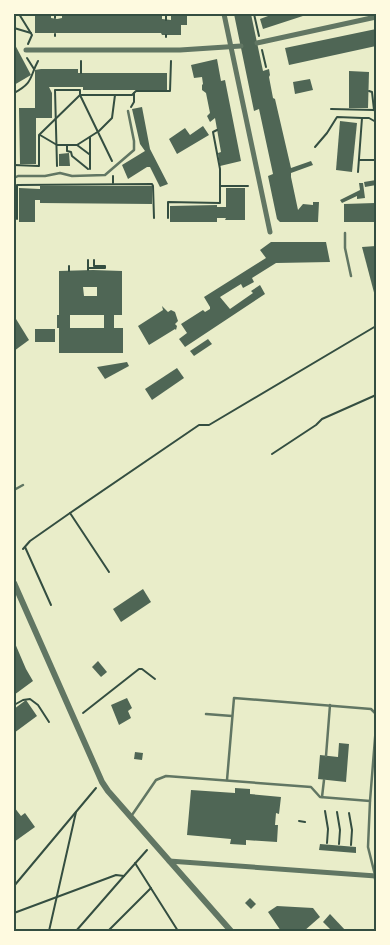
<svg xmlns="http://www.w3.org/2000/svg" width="390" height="945" font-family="'Source Sans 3',sans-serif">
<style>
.building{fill:#4f6655;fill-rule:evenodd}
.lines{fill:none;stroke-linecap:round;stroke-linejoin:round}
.path{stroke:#344e41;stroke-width:2}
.service{stroke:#617663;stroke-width:2.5}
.minor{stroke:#617663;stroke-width:5}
.tertiary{stroke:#617663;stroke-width:6}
.neatline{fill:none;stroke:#344e41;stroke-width:2}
</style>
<rect width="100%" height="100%" fill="#e9edc9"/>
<!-- building -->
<g class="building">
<path d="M 35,14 L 51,14 L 51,18 L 57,19 L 62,18 L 62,16 L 162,16 L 162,19 L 171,20 L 171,14 L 187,14 L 187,25 L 181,25 L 181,35 L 162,35 L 161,33 L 35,33 Z"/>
<path d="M 234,14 L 251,14 L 263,71 L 269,69 L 270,75 L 269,77 L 273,98 L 275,99 L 291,168 L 311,161 L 313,165 L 291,173 L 291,177 L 298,210 L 303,204 L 313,205 L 313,202 L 319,202 L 318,222 L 280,222 L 277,219 L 268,176 L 273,174 L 259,109 L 254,111 Z"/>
<path d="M 267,14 L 309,14 L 263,29 L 260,19 L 268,16 Z"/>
<path d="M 376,29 L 376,46 L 289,65 L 285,48 Z"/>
<path d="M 14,36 L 16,40 L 14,43 L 31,75 L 14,85 Z"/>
<path d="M 217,59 L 221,81 L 225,80 L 241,161 L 220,166 L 218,153 L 221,152 L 215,118 L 210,122 L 207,116 L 210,113 L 206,93 L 202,90 L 202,85 L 203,84 L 202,77 L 194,78 L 191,65 Z"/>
<path d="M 41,69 L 78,69 L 78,73 L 167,73 L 167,90 L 83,90 L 83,87 L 49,87 L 52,93 L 52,118 L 36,118 L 36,164 L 20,164 L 19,108 L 35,108 L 35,70 Z"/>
<path d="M 349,71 L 369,72 L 368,108 L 349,108 Z"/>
<path d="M 310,79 L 313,90 L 295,94 L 293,82 Z"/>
<path d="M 142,107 L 150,149 L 168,184 L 160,187 L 150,167 L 147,167 L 128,179 L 122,165 L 145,151 L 140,144 L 132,109 Z"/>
<path d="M 340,121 L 357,123 L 352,172 L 336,170 Z"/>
<path d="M 203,126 L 209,135 L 177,154 L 169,139 L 185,128 L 190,135 Z"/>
<path d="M 69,153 L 70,166 L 59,166 L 59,154 Z"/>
<path d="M 376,180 L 376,185 L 365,187 L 364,182 Z"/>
<path d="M 359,183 L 363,183 L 365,198 L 357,199 L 357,196 L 342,203 L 340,200 L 360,190 Z"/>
<path d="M 40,186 L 152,186 L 152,204 L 40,203 L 40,200 L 35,200 L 35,222 L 19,222 L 19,188 L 40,189 Z"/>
<path d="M 226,188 L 245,188 L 245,220 L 225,220 L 226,218 L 217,218 L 217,222 L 170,222 L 170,206 L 217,205 L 217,207 L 226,207 Z"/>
<path d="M 375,203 L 376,222 L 344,222 L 344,204 Z"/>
<path d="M 271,242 L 326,242 L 330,262 L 276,263 L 252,278 L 254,282 L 243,288 L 241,284 L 220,297 L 230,309 L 253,293 L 251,291 L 260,285 L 265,294 L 185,347 L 179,339 L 187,333 L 181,324 L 203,310 L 205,312 L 210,309 L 210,307 L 204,297 L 266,258 L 260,250 Z"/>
<path d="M 376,246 L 376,300 L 362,247 Z"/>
<path d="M 93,270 L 122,271 L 122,315 L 114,315 L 114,328 L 123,328 L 123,353 L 59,353 L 59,328 L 57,328 L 57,315 L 59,315 L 59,271 ZM 83,287 L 97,287 L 97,296 L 84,296 ZM 70,315 L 104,315 L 104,328 L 70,328 Z"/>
<path d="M 162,306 L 168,312 L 171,310 L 175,312 L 178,321 L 175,324 L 177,326 L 176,330 L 175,329 L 149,345 L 138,326 L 163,310 Z"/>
<path d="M 16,319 L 29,340 L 14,351 L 14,321 Z"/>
<rect x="35" y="329" width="20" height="13"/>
<path d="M 208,339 L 212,344 L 194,356 L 190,351 Z"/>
<path d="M 127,362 L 129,366 L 105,379 L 97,367 Z"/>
<path d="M 177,368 L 184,378 L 152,400 L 145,389 Z"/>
<path d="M 143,589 L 151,602 L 121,622 L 113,609 Z"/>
<path d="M 14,641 L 26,669 L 33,681 L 14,695 Z"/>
<path d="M 98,661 L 107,672 L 101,677 L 92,667 Z"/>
<path d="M 127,698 L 132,708 L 128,711 L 131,718 L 119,725 L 111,705 Z"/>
<path d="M 26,700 L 37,716 L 14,733 L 14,709 Z"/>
<path d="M 339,743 L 349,744 L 346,782 L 318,779 L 320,755 L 338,757 Z"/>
<path d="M 135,752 L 143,753 L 142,760 L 134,759 Z"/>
<path d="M 235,788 L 250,789 L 250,794 L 281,797 L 279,814 L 276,813 L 275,825 L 278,825 L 277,842 L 246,840 L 246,845 L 230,844 L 231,839 L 187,835 L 191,790 L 235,793 Z"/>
<path d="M 14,807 L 21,816 L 25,813 L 35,827 L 14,842 Z"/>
<path d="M 320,844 L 356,847 L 356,853 L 319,850 Z"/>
<path d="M 250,898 L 256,904 L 251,909 L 245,903 Z"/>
<path d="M 277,906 L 313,908 L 320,917 L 304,931 L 281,931 L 268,912 Z"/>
<path d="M 330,914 L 346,931 L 332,931 L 323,922 Z"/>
</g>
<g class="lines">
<!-- path -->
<g class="path">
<path d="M 19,14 L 32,35 L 28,44"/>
<path d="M 76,14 L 166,14"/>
<path d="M 166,14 L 166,20"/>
<path d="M 254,14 L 259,36"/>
<path d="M 55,18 L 55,14"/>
<path d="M 14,28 L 31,33"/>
<path d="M 166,35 L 166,37"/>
<path d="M 55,36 L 55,34"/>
<path d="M 262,50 L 266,67"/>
<path d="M 27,58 L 34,69"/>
<path d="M 81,73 L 81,61"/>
<path d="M 369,91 L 372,92 L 374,110"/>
<path d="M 14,93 C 34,82 29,78 38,61"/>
<path d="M 131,107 L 134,102 L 134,93"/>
<path d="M 331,109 L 374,110 L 376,112"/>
<path d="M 362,118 L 369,118 L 376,122"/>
<path d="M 217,130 L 213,132 L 220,169 L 220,186"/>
<path d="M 40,135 L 57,145 L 77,145 L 99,131 L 112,118 L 115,95"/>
<path d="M 90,137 L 90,169"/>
<path d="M 67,145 L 67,151 L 71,152 L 72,156 L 88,169"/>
<path d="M 77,145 L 89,154"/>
<path d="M 315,147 L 327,133 L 337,117 L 362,118 L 358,172"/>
<path d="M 359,160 L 376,160"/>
<path d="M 14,165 L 39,166 L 39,135 L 80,95 L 112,161"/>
<path d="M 57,166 L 55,90 L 80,90 L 80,95 L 132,95 L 136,91 L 170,91 L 171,61"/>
<path d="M 113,183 L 113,176"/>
<path d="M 168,218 L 168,202 L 220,203 L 220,186 L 248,186"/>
<path d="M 17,219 L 17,185 L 152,184 L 153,186 L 154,218"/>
<path d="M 88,260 L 88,268"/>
<path d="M 88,270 L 88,268 L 105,268 L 105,266 L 94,266 L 94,260"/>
<path d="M 69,271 L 69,266"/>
<path d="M 272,454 L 316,425 L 322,419 L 376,395"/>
<path d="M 70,513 L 109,572"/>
<path d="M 25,547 L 51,605"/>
<path d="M 23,549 L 30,541 L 70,513 L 199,425 L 209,425 L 376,326"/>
<path d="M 14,705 L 23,700 L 30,699 L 38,705 L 49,722"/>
<path d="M 83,713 L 139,669 L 142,669 L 155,679"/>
<path d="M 325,811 L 328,829 L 327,843"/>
<path d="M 337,812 L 340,830 L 339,844"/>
<path d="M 349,813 L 352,830 L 351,845"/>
<path d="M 299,821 L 305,822"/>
<path d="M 135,863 L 178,931"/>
<path d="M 14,886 L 96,788"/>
<path d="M 14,913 L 116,875 L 124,876 L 147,850"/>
<path d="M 49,931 L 76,812"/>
<path d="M 76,931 L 124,876"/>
<path d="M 108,931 L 151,888"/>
</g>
<!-- service -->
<g class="service">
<path d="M 14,178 L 18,176 L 45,176 L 60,173 L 72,176 L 105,175 L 134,150 L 134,141 L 128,111"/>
<path d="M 345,233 L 345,248 L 351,276"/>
<path d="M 14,490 L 23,485"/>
<path d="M 206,714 L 232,716"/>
<path d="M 326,756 L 330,705"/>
<path d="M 227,780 L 234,698 L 371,709 L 376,714"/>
<path d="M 322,797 L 324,780"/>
<path d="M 370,801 L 376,726"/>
<path d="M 132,815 L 156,780 L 166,776 L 311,787 L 320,797 L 370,801 L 368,847 L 375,875"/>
</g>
<!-- minor -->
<g class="minor">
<path d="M 224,14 L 270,232"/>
<path d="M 257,43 L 376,17"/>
<path d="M 26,50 L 180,50 L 241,46"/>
<path d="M 169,861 L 376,876 L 376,878"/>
</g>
<!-- tertiary -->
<path class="tertiary" d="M 14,583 L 102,782 L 108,791 L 231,931"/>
</g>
<!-- border -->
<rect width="390" height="945" fill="none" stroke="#fefae0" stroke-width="30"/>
<rect x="15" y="15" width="360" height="915" class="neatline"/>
</svg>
